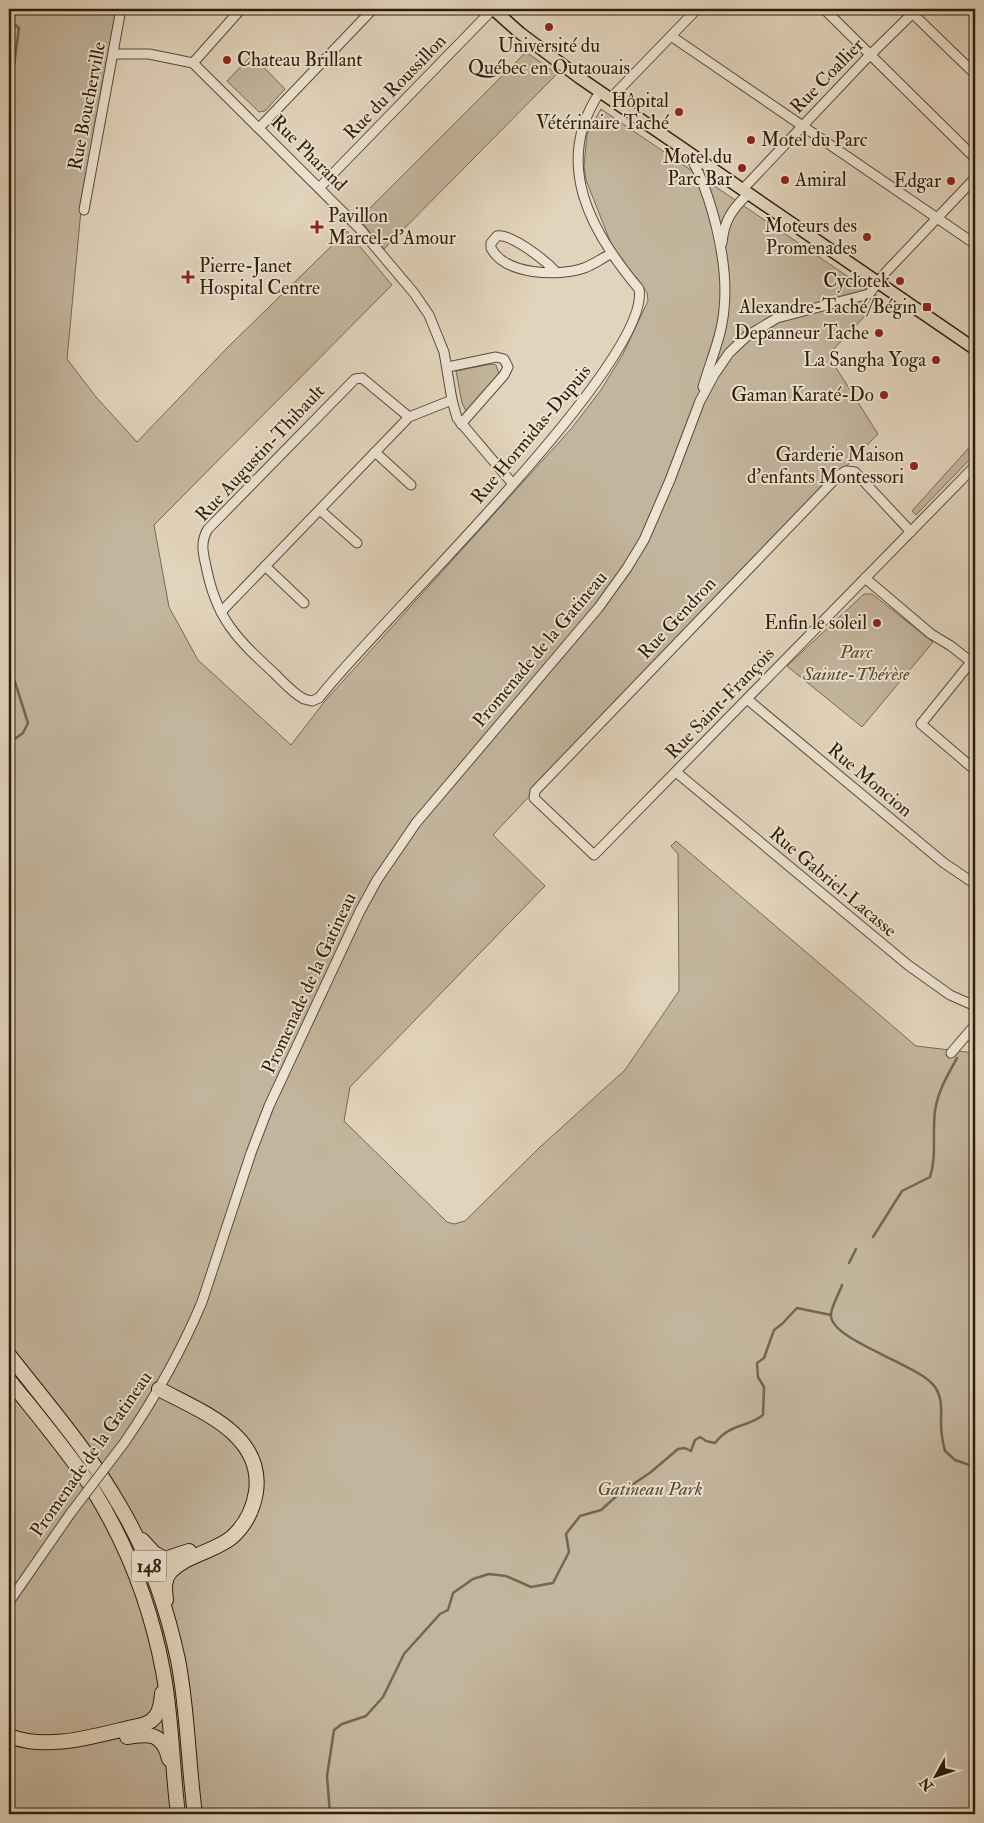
<svg xmlns="http://www.w3.org/2000/svg" width="984" height="1823" font-family="'IM FELL Double Pica',serif">
<style>
.green{fill:#c3b59d;stroke:#786952}
.lines{fill:none;stroke-linecap:round;stroke-linejoin:round}
.stream{stroke:#74664f;stroke-width:2.5}
.minor-casing{stroke:#5a4b35;stroke-width:11}
.major-casing{stroke:#2d1d08;stroke-width:14}
.highway-casing{stroke:#2d1d08;stroke-width:16}
.minor{stroke:#ece3d3;stroke-width:9}
.major{stroke:#e2d4bc;stroke-width:11}
.highway{stroke:#e2d4bc;stroke-width:14}
.minor-bridge-casing{stroke:#5a4b35;stroke-width:11;stroke-linecap:butt}
.minor-bridge{stroke:#ece3d3;stroke-width:9}
.poi-dot{fill:#8f2418;stroke:#ece3d3;stroke-width:2}
.labels{text-anchor:middle;dominant-baseline:central;stroke-width:4;stroke-linejoin:round;paint-order:stroke}
.shield{fill:#ece3d3;stroke:#665845;stroke-width:1}
.shield-label{font-size:18px;font-weight:bold;fill:#2d1d08}
.poi-label{font-size:19px;fill:#2d1d08;stroke:#ece3d3;text-anchor:end}
.street-label{font-size:19px;fill:#2d1d08;stroke:#ece3d3}
.park-label{font-size:19px;font-style:italic;fill:#5a4b35;stroke:#ece3d3}
</style>
<rect width="100%" height="100%" fill="#e2d4bc"/>
<filter id="stains"><feTurbulence type="fractalNoise" baseFrequency=".004" numOctaves="4"/><feColorMatrix values="0 0 0 0 .2 0 0 0 0 .09 0 0 0 0 .02 0 0 0 .5 -.17"/></filter>
<radialGradient id="worn" r=".72"><stop offset=".6" stop-color="#630" stop-opacity="0"/><stop offset="1" stop-color="#630" stop-opacity=".3"/></radialGradient>
<!-- green -->
<g class="green">
<path d="M 9,9 L 116,9 L 81,210 L 67,359 L 96,397 L 137,442 L 229,346 L 347,231 L 392,285 L 154,525 L 169,607 L 198,660 L 291,745 L 325,701 L 571,429 L 601,390 L 623,354 L 648,301 L 647,292 L 616,256 L 586,180 L 584,166 L 587,134 L 601,109 L 881,299 L 828,355 L 878,434 L 674,642 L 493,835 L 545,886 L 350,1087 L 344,1121 L 447,1222 L 454,1224 L 465,1221 L 539,1148 L 625,1070 L 679,991 L 678,854 L 671,846 L 676,841 L 916,1046 L 975,1053 L 975,1814 L 9,1814 Z"/>
<path d="M 526,52 L 557,74 L 384,249 L 359,219 Z"/>
<path d="M 252,55 L 285,89 L 265,111 L 259,112 L 227,81 Z"/>
<path d="M 491,364 L 496,365 L 499,374 L 466,411 L 462,403 L 456,371 Z"/>
<path d="M 975,441 L 975,454 L 916,515 L 912,511 Z"/>
<path d="M 864,594 L 872,594 L 933,642 L 862,727 L 787,666 Z"/>
</g>
<g class="lines">
<!-- stream -->
<g class="stream">
<path d="M 9,20 L 19,28 L 9,102"/>
<path d="M 9,197 L 9,225"/>
<path d="M 9,675 L 15,682 L 28,723 L 23,733 L 9,743"/>
<path d="M 9,858 L 14,876 L 9,903"/>
<path d="M 873,1237 L 902,1191 L 930,1177 C 937,1156 932,1133 935,1111 C 938,1091 947,1076 957,1058"/>
<path d="M 849,1263 L 856,1249"/>
<path d="M 842,1285 C 839,1294 832,1305 831,1314 C 828,1340 921,1365 935,1387 C 943,1399 941,1411 941,1424 C 941,1433 943,1443 945,1451 L 955,1460 L 975,1467"/>
<path d="M 330,1814 L 327,1776 L 334,1730 L 342,1724 L 366,1716 L 383,1697 L 404,1654 L 440,1614 L 448,1610 L 453,1593 L 473,1579 L 489,1574 L 506,1576 L 531,1587 L 553,1583 L 569,1552 L 566,1534 L 580,1516 L 601,1510 L 620,1493 L 651,1472 L 678,1449 L 685,1448 L 691,1451 L 695,1440 L 700,1437 L 706,1441 L 715,1443 C 730,1423 747,1428 763,1415 L 764,1387 L 758,1377 L 757,1363 L 764,1358 L 774,1330 L 782,1324 L 797,1308 L 831,1315"/>
</g>
<!-- minor casing -->
<g class="minor-casing">
<g id="minor">
<path d="M 824,9 L 975,158"/>
<path d="M 909,10 L 975,74"/>
<path d="M 671,36 L 975,244"/>
<path d="M 114,54 L 149,54 L 193,63 L 360,229 L 414,293 L 429,315 L 444,352 L 452,400 L 457,418 L 512,483"/>
<path d="M 193,63 L 241,9"/>
<path d="M 610,99 L 697,9"/>
<path d="M 260,127 L 373,9"/>
<path d="M 689,154 C 712,195 729,263 724,309 C 722,336 710,362 703,387"/>
<path d="M 320,187 L 493,9"/>
<path d="M 742,190 L 865,60 L 917,9"/>
<path d="M 84,210 L 121,9"/>
<path d="M 722,243 C 724,221 732,209 748,194"/>
<path d="M 556,272 C 546,261 511,233 497,236 L 491,243 L 491,248 C 505,275 558,277 584,268 C 593,265 602,258 611,254"/>
<path d="M 448,367 L 496,357 L 504,359 L 508,367 L 504,375 L 461,424"/>
<path d="M 409,417 L 362,378 L 355,379 L 208,529 C 200,542 203,553 206,566 C 216,619 237,639 275,674 C 284,683 294,694 304,699 L 312,701 L 319,698 C 372,628 653,361 639,289 C 591,232 552,163 600,92"/>
<path d="M 375,452 L 411,485"/>
<path d="M 320,510 L 357,543"/>
<path d="M 911,532 L 855,472 L 846,471 L 839,475 L 535,791 L 534,798 L 594,855 L 975,466"/>
<path d="M 265,566 L 304,603"/>
<path d="M 865,578 L 931,634 L 951,646 L 975,665"/>
<path d="M 221,612 L 409,417 L 452,400"/>
<path d="M 971,662 L 921,724 L 975,770"/>
<path d="M 747,699 L 944,863 L 975,884"/>
<path d="M 676,772 L 908,965 L 950,995 L 975,1006"/>
<path d="M 951,1053 L 975,1025"/>
<path d="M 124,1443 C 155,1398 181,1352 202,1302 L 251,1153 L 269,1106 L 360,911 L 377,880 L 416,823 L 599,607 L 627,568 L 644,540 L 670,480 L 700,401 L 714,375 L 729,353 L 747,336 L 777,318 L 869,294 L 886,272 L 975,178"/>
<path d="M 9,1602 L 70,1514"/>
</g>
</g>
<!-- major casing -->
<g class="major-casing">
<path id="major" d="M 493,9 L 520,33 L 580,78 L 975,349"/>
</g>
<!-- highway casing -->
<g class="highway-casing">
<g id="highway">
<path d="M 9,1355 C 48,1405 90,1453 121,1508 C 148,1554 167,1608 178,1660 C 188,1711 188,1763 195,1814"/>
<path d="M 9,1380 C 37,1415 67,1450 92,1488 C 127,1544 151,1607 163,1671 C 172,1718 172,1767 178,1814"/>
<path d="M 159,1389 C 200,1411 264,1434 256,1492 C 253,1510 245,1526 231,1538 C 213,1552 187,1555 171,1571 C 163,1580 165,1590 166,1600"/>
<path d="M 142,1540 L 154,1553 L 165,1559 L 189,1551"/>
<path d="M 9,1736 C 51,1752 99,1734 142,1725 C 158,1721 161,1708 162,1693"/>
<path d="M 127,1737 C 150,1733 163,1733 169,1759"/>
</g>
</g>
<!-- minor -->
<use href="#minor" class="minor"/>
<!-- major -->
<use href="#major" class="major"/>
<!-- highway -->
<use href="#highway" class="highway"/>
<!-- minor-bridge casing -->
<g class="minor-bridge-casing">
<path id="minor-bridge" d="M 70,1514 L 124,1443"/>
</g>
<!-- minor-bridge -->
<use href="#minor-bridge" class="minor-bridge"/>
</g>
<!-- markers -->
<g class="poi-dot">
<circle cx="549" cy="27" r="5"/>
<circle cx="227" cy="60" r="5"/>
<circle cx="679" cy="112" r="5"/>
<circle cx="751" cy="140" r="5"/>
<circle cx="742" cy="168" r="5"/>
<circle cx="785" cy="180" r="5"/>
<circle cx="951" cy="181" r="5"/>
<path d="M314.5 219.5h5v5h5v5h-5v5h-5v-5h-5v-5h5z"/>
<circle cx="867" cy="237" r="5"/>
<path d="M185.5 269.5h5v5h5v5h-5v5h-5v-5h-5v-5h5z"/>
<circle cx="900" cy="281" r="5"/>
<rect x="922" y="302" width="10" height="10" rx="2.5"/>
<circle cx="879" cy="333" r="5"/>
<circle cx="936" cy="360" r="5"/>
<circle cx="884" cy="395" r="5"/>
<circle cx="914" cy="466" r="5"/>
<circle cx="877" cy="623" r="5"/>
</g>
<g class="labels">
<!-- shield labels -->
<rect class="shield" x="131.5" y="1550.5" width="35" height="31" rx="4"/>
<g class="shield-label">
<text x="149" y="1566">148</text>
</g>
<!-- poi labels -->
<g class="poi-label">
<text x="549" y="46" text-anchor="middle">Université du<tspan x="549" dy="22">Québec en Outaouais</tspan></text>
<text x="237" y="60" text-anchor="start">Chateau Brillant</text>
<text x="669" y="101">Hôpital<tspan x="669" dy="22">Vétérinaire Taché</tspan></text>
<text x="761" y="140" text-anchor="start">Motel du Parc</text>
<text x="732" y="157">Motel du<tspan x="732" dy="22">Parc Bar</tspan></text>
<text x="795" y="180" text-anchor="start">Amiral</text>
<text x="941" y="181">Edgar</text>
<text x="328" y="216" text-anchor="start">Pavillon<tspan x="328" dy="22">Marcel-d'Amour</tspan></text>
<text x="857" y="226">Moteurs des<tspan x="857" dy="22">Promenades</tspan></text>
<text x="199" y="266" text-anchor="start">Pierre-Janet<tspan x="199" dy="22">Hospital Centre</tspan></text>
<text x="890" y="281">Cyclotek</text>
<text x="917" y="307">Alexandre-Taché/Bégin</text>
<text x="869" y="333">Depanneur Tache</text>
<text x="926" y="360">La Sangha Yoga</text>
<text x="874" y="395">Gaman Karaté-Do</text>
<text x="904" y="455">Garderie Maison<tspan x="904" dy="22">d'enfants Montessori</tspan></text>
<text x="867" y="623">Enfin le soleil</text>
</g>
<!-- street labels -->
<g class="street-label">
<text transform="translate(827 76) rotate(-46)">Rue Coallier</text>
<text transform="translate(395 87) rotate(-46)">Rue du Roussillon</text>
<text transform="translate(87 106) rotate(-79)">Rue Boucherville</text>
<text transform="translate(309 153) rotate(45)">Rue Pharand</text>
<text transform="translate(531 434) rotate(-50)">Rue Hormidas-Dupuis</text>
<text transform="translate(260 453) rotate(-47)">Rue Augustin-Thibault</text>
<text transform="translate(677 618) rotate(-47)">Rue Gendron</text>
<text transform="translate(540 649) rotate(-50)">Promenade de la Gatineau</text>
<text transform="translate(720 703) rotate(-46)">Rue Saint-François</text>
<text transform="translate(870 780) rotate(40)">Rue Moncion</text>
<text transform="translate(833 882) rotate(40)">Rue Gabriel-Lacasse</text>
<text transform="translate(309 983) rotate(-65)">Promenade de la Gatineau</text>
<text transform="translate(91 1454) rotate(-55)">Promenade de la Gatineau</text>
</g>
<!-- park labels -->
<g class="park-label">
<text x="856" y="652">Parc<tspan x="856" dy="22">Sainte-Thérèse</tspan></text>
<text x="650" y="1489">Gatineau Park</text>
</g>
</g>
<!-- margin -->
<rect width="984" height="1823" fill="none" stroke="#e2d4bc" stroke-width="30"/>
<rect x="10" y="10" width="964" height="1803" fill="none" stroke="#2d1d08" stroke-width="2.5"/>
<rect x="15" y="15" width="954" height="1793" fill="none" stroke="#2d1d08"/>
<!-- north arrow -->
<g transform="translate(936 1776) rotate(230)" stroke="#ece3d3" stroke-width="4" paint-order="stroke">
<path d="M0-4L9 19L0 12L-9 19Z" fill="#2d1d08"/>
<text y="-8" font-size="14" font-weight="bold" text-anchor="middle" fill="#2d1d08">N</text>
</g>
<rect width="100%" height="100%" filter="url(#stains)"/>
<rect width="100%" height="100%" fill="url(#worn)"/>
</svg>
